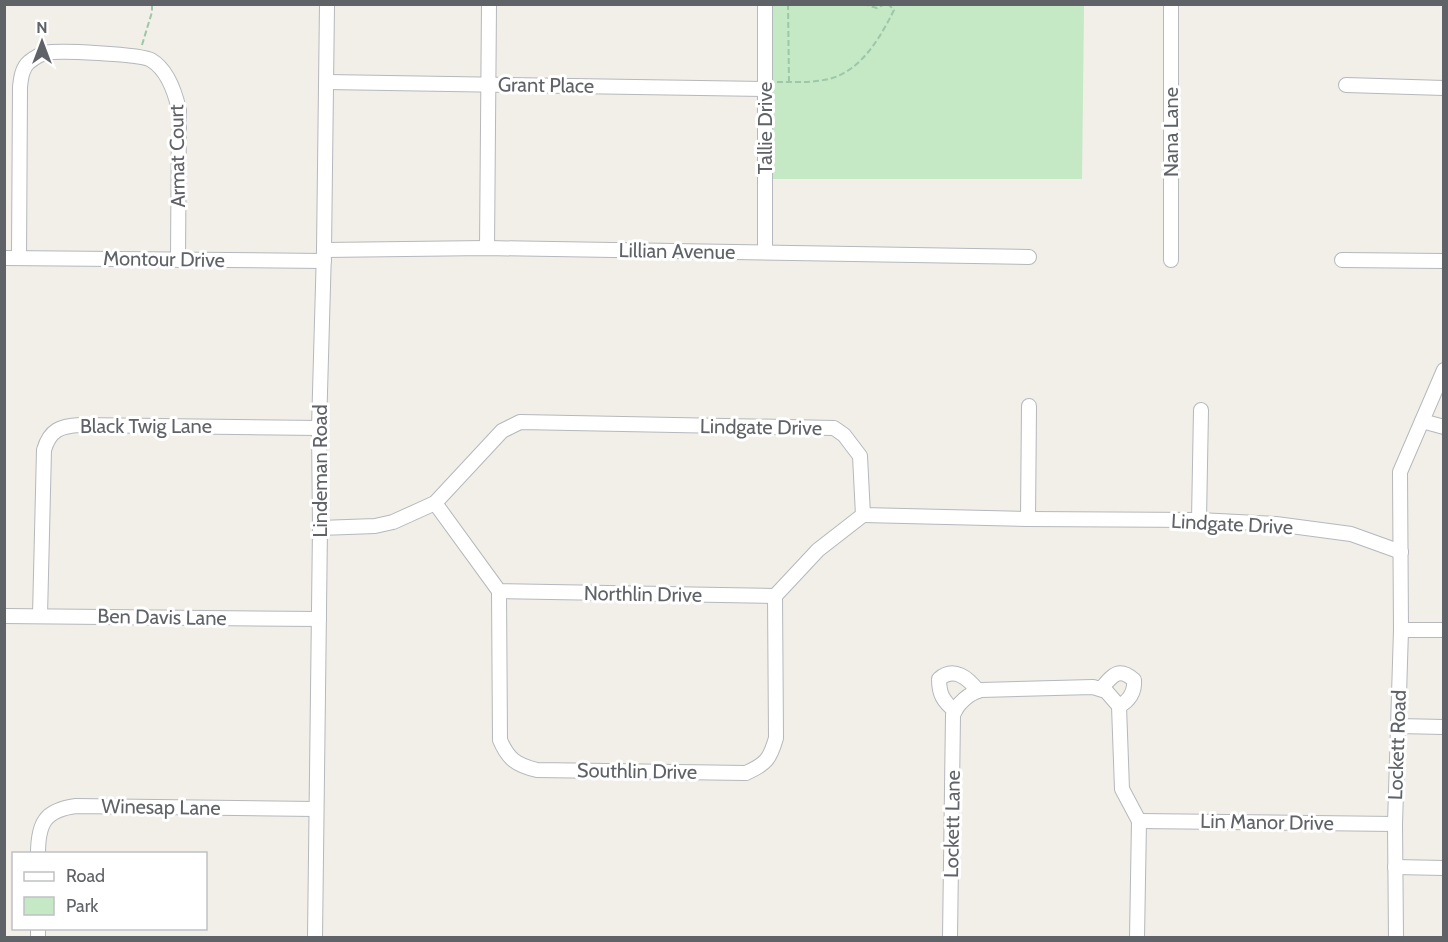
<svg xmlns="http://www.w3.org/2000/svg" width="1448" height="942" font-family="Cabin,sans-serif">
<style>
.green{fill:#c5e8c5}
.lines{fill:none;stroke-linecap:round;stroke-linejoin:round}
.minor-casing{stroke:#b5b8bc;stroke-width:16}
.path{stroke:#9cc7a9;stroke-width:2;stroke-dasharray:6 3;stroke-linecap:butt}
.minor{stroke:#fff;stroke-width:14}
.labels{text-anchor:middle;dominant-baseline:central;stroke-width:6;stroke-linejoin:round;paint-order:stroke}
.street-label{font-size:20px;fill:#5f6368;stroke:#fff}
</style>
<rect width="100%" height="100%" fill="#f1efe8"/>
<!-- green -->
<path class="green" d="M 771,5 L 1084,5 L 1082,179 L 770,179 Z"/>
<g class="lines">
<!-- minor casing -->
<g class="minor-casing">
<g id="minor">
<path d="M 327,82 L 765,89"/>
<path d="M 1346,85 L 1444,88"/>
<path d="M 487,248 L 489,4"/>
<path d="M 324,250 L 487,248 L 1029,257"/>
<path d="M 765,252 L 765,4"/>
<path d="M 4,258 L 324,261"/>
<path d="M 19,258 L 20,87 C 21,78 22,68 29,62 C 33,59 41,54 45,53 C 57,50 141,54 151,60 C 168,70 175,92 179,110 L 178,260"/>
<path d="M 1171,260 L 1171,4"/>
<path d="M 1342,260 L 1444,261"/>
<path d="M 1422,421 L 1444,427"/>
<path d="M 435,503 L 499,591 L 775,596 L 818,550 L 863,515"/>
<path d="M 1028,519 L 1029,406"/>
<path d="M 1199,520 L 1201,410"/>
<path d="M 320,528 L 375,526 L 393,522 L 435,503 L 502,431 L 520,422 L 834,428 L 844,435 L 860,456 L 863,515 L 1028,519 L 1199,520 L 1276,524 L 1351,534 L 1401,552"/>
<path d="M 499,591 L 500,740 C 508,759 516,765 537,770 L 746,773 C 766,764 770,759 776,738 L 775,596"/>
<path d="M 4,616 L 319,619"/>
<path d="M 40,616 L 44,450 C 50,430 60,426 80,425 L 319,428"/>
<path d="M 1401,630 L 1444,630"/>
<path d="M 1101,689 C 1112,676 1118,666 1134,680 C 1135,692 1129,701 1119,706"/>
<path d="M 955,711 C 943,701 939,694 939,679 C 954,666 968,678 978,691"/>
<path d="M 1398,726 L 1444,727"/>
<path d="M 1139,821 L 1395,824"/>
<path d="M 38,854 C 38,823 45,810 76,806 L 316,809"/>
<path d="M 1395,867 L 1444,868"/>
<path d="M 38,938 L 38,928"/>
<path d="M 315,938 L 320,528 L 319,428 L 324,250 L 327,4"/>
<path d="M 950,938 L 953,715 C 957,704 969,693 981,690 L 1093,687 L 1106,691 L 1119,706 L 1122,789 L 1139,821 L 1137,938"/>
<path d="M 1396,938 L 1395,824 L 1401,630 L 1400,472 L 1444,370"/>
</g>
</g>
<!-- path -->
<g class="path">
<path d="M 788,4 L 789,82"/>
<path d="M 863,4 L 877,8 L 885,4"/>
<path d="M 142,45 L 152,12 L 152,4"/>
<path d="M 777,82 C 794,82 812,83 829,79 C 861,71 880,38 894,10 L 888,4"/>
</g>
<!-- minor -->
<use href="#minor" class="minor"/>
</g>
<g class="labels">
<!-- street labels -->
<g class="street-label">
<text transform="translate(546 85) rotate(1)">Grant Place</text>
<text transform="translate(765 128) rotate(-90)">Tallie Drive</text>
<text transform="translate(1171 132) rotate(-90)">Nana Lane</text>
<text transform="translate(177 156) rotate(-91)">Armat Court</text>
<text transform="translate(677 251) rotate(1)">Lillian Avenue</text>
<text transform="translate(164 259) rotate(1)">Montour Drive</text>
<text x="146" y="426">Black Twig Lane</text>
<text transform="translate(761 427) rotate(1)">Lindgate Drive</text>
<text transform="translate(320 471) rotate(-90)">Lindeman Road</text>
<text transform="translate(1232 524) rotate(3)">Lindgate Drive</text>
<text transform="translate(643 594) rotate(1)">Northlin Drive</text>
<text transform="translate(162 617) rotate(1)">Ben Davis Lane</text>
<text transform="translate(1397 745) rotate(-88)">Lockett Road</text>
<text transform="translate(637 771) rotate(1)">Southlin Drive</text>
<text transform="translate(161 807) rotate(1)">Winesap Lane</text>
<text transform="translate(1267 822) rotate(1)">Lin Manor Drive</text>
<text transform="translate(952 824) rotate(-89)">Lockett Lane</text>
</g>
</g>
<!-- border -->
<rect width="1448" height="942" fill="none" stroke="#5f6368" stroke-width="12"/>
<!-- legend -->
<rect x="12" y="852" width="195" height="78" fill="#ffffff" stroke="#bfc1c3" stroke-width="1.5"/>
<rect x="24" y="872" width="30" height="9" fill="#ffffff" stroke="#bfc1c3" stroke-width="1.5"/>
<text x="66" y="882" font-size="18" fill="#5f6368">Road</text>
<rect x="24" y="897" width="30" height="18" fill="#c5e8c5" stroke="#bfc1c3" stroke-width="1.5"/>
<text x="66" y="912" font-size="18" fill="#5f6368">Park</text>
<!-- north arrow -->
<g transform="translate(42 42)" stroke="#ffffff" stroke-width="4.5" paint-order="stroke">
<path d="M0-4.5L10 22L0 15L-10 22Z" fill="#5f6368"/>
<text y="-9" font-size="16" font-weight="bold" text-anchor="middle" fill="#5f6368">N</text>
</g>
</svg>
